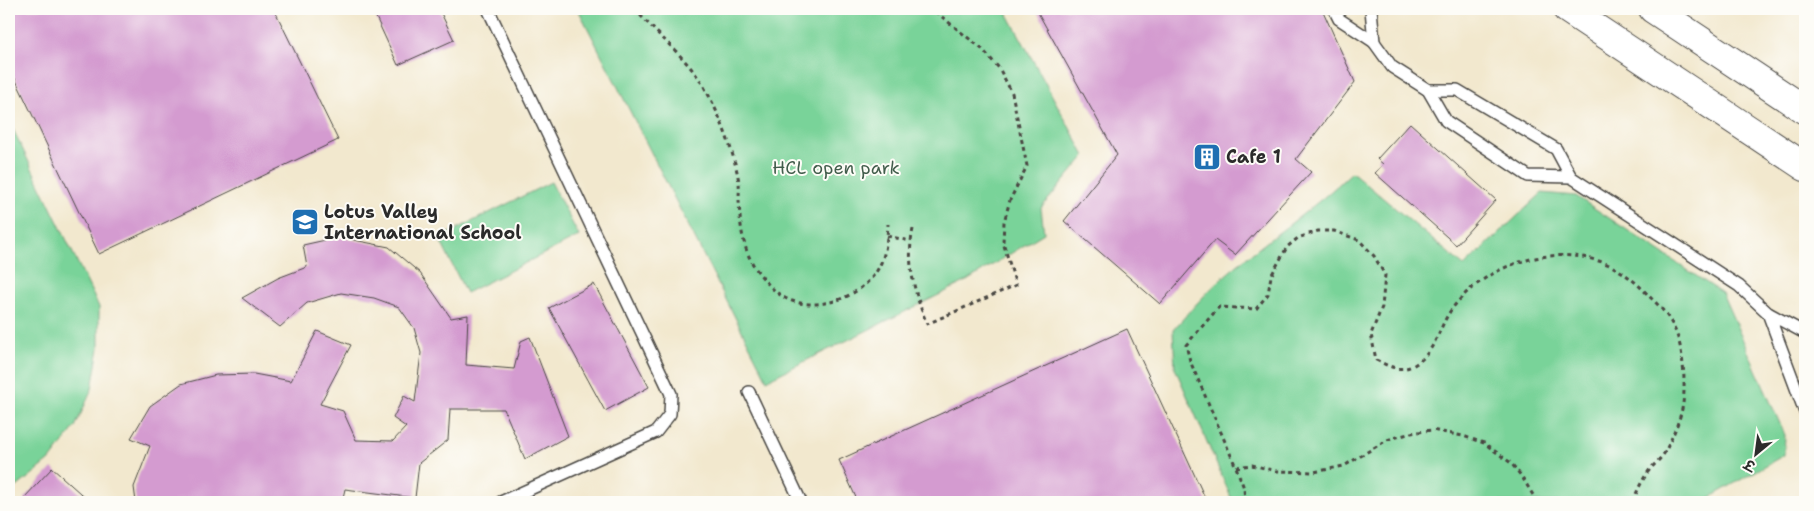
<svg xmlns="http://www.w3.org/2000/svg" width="1814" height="511" font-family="'Shantell Sans','Playpen Sans Deva',sans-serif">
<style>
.green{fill:#79d399;stroke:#527f62}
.building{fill:#d49bd0}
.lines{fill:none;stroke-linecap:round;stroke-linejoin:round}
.lane-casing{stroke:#494743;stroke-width:14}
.secondary-casing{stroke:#494743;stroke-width:30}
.path{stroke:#494743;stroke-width:3;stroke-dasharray:4 4;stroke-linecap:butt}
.lane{stroke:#fff;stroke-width:11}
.secondary{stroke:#fff;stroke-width:28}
.labels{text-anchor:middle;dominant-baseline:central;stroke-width:4;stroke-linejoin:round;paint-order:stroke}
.poi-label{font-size:18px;font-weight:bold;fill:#2b2b2b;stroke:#fdfcf7;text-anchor:start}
.park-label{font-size:18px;fill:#425d4c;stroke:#fdfcf7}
</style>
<rect width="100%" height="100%" fill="#fdfcf7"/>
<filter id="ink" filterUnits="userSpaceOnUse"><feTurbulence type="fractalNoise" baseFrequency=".02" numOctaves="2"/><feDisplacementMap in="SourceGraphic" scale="10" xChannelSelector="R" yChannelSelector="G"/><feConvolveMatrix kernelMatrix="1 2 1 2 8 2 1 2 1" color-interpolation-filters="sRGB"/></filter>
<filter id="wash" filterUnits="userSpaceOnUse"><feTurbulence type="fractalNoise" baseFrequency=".0096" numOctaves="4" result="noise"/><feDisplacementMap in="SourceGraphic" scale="20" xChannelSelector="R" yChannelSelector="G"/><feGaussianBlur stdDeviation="1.12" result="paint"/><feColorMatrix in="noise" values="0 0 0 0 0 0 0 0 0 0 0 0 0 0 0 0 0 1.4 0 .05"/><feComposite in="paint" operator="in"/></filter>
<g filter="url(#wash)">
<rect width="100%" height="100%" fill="#f2e8ce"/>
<!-- green -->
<g class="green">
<path d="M 578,9 L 1005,9 L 1085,156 L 1041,208 L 1044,233 L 965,282 L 767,380 Z"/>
<path d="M 9,121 L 99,307 L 99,348 L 92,389 L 75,427 L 50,460 L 18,486 L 9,490 Z"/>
<path d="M 1352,172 L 1464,266 L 1542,193 L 1576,196 L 1722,293 L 1785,435 L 1784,455 L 1702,502 L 1233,502 L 1175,368 L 1173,330 C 1191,310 1209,289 1229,272 C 1269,238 1314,209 1352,172 Z"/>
<path d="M 551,182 L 579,236 L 466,293 L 439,238 Z"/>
</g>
<g id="blocks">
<!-- building -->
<g class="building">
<path d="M 9,9 L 274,9 L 338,140 L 99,254 L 9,66 Z"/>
<path d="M 383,9 L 439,9 L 454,40 L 398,65 L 374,13 Z"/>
<path d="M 1036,9 L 1322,9 L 1355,82 L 1296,159 L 1311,172 L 1235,255 L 1215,240 L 1160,304 L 1064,221 L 1117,155 Z"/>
<path d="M 1410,123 L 1496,200 L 1456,245 L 1375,173 L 1383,164 L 1377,159 Z"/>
<path d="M 339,237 L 389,247 L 420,273 L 451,318 L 468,315 L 466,365 L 514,369 L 521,341 L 530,337 L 568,436 L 525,459 L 504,409 L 450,409 L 448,440 L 419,463 L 415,498 L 345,489 L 342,502 L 136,502 L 134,487 L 150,446 L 131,438 L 150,406 L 181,384 L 216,375 L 254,374 L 291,381 L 317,331 L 351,345 L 320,404 L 343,411 L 356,440 L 393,441 L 406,427 L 393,418 L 404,396 L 415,402 L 421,353 L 414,328 L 399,307 L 374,298 L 341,293 L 307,303 L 280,327 L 242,298 L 278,278 L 307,267 L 303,245 Z"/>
<path d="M 594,284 L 649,387 L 605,411 L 549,308 Z"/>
<path d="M 1127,329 L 1207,502 L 858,502 L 839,460 Z"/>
<path d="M 52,468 L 90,502 L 29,502 L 24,498 Z"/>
</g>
</g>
</g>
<g filter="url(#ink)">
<use href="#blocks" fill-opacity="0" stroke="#494743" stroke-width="1"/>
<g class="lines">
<!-- lane casing -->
<g class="lane-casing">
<g id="lane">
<path d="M 488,9 L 671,394 L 670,414 L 656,432 L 501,502"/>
<path d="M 1334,9 L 1339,19 L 1374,42 L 1392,67 L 1428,90 L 1446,121 L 1528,176 L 1571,177 L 1739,286 L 1768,313 L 1805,333"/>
<path d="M 1371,9 L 1374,42"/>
<path d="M 1428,90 L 1457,90 L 1556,149 L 1571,177"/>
<path d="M 1768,313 L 1805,412"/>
<path d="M 749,392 L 801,502"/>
</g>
</g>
<!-- secondary casing -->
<g class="secondary-casing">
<g id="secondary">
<path d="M 1567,9 L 1805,167"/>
<path d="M 1653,9 L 1805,110"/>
</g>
</g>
<!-- path -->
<g class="path">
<path d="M 635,9 C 654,32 679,51 697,76 C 714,99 733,148 738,177 C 740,184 739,192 739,200 C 740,223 742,249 756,269 C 763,279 774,292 785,298 C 817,314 865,297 880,265 C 886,252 887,239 888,224"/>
<path d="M 913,229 C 906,263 914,292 927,324 L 1016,285 L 1003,242 L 1004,222 L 1010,200 L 1027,166 L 1012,93 L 999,68 L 982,49 L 932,9"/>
<path d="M 887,236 L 910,241"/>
<path d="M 1236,467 L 1252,465 L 1276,471 L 1314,472 L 1344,466 L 1387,440 L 1411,433 L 1432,430 L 1463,436 L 1484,443 L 1511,463 L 1522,477 L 1533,495 L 1536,502"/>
<path d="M 1245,502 L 1244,488 L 1236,467 L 1190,361 L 1186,345 L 1219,307 L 1256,309 L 1268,294 L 1271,276 L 1287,247 L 1298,238 L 1318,231 L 1334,231 L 1359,240 L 1374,256 L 1385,275 L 1382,307 L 1371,334 L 1376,360 C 1389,366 1400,373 1414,365 C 1435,353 1438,329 1451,310 C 1485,264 1553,242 1607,264 C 1625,272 1638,284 1651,298 C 1660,306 1669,317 1674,328 C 1684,347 1687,393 1681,413 C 1677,427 1671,440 1665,452 C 1661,459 1653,465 1648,472 C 1641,482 1637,491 1633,502"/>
</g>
<!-- lane -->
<use href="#lane" class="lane"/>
<!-- secondary -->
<use href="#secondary" class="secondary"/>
</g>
</g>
<!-- icons -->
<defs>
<g id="building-square" transform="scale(1.4375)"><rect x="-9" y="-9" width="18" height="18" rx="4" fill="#1f6fb2" stroke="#fdfcf7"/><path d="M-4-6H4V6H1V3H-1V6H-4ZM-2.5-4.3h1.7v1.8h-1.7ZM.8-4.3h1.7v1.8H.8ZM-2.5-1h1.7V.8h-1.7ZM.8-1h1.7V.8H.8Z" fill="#fff"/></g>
<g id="school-square" transform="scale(1.4375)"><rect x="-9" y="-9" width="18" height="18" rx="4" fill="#1f6fb2" stroke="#fdfcf7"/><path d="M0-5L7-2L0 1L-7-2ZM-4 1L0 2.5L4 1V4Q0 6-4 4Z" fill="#fff"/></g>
</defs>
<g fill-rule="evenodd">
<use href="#building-square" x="1207" y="157"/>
<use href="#school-square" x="305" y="222"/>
</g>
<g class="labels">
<!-- poi labels -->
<g class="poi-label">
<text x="1226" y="157">Cafe 1</text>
<text x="324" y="212">Lotus Valley<tspan x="324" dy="21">International School</tspan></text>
</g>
<!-- park labels -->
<g class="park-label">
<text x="836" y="168">HCL open park</text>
</g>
</g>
<!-- margin -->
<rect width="1814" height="511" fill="none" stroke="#fdfcf7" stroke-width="30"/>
<!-- north arrow -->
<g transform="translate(1756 454) rotate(209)" stroke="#fdfcf7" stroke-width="4" paint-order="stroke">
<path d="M0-4L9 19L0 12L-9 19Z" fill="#2b2b2b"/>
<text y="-8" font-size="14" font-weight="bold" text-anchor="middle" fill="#2b2b2b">उ</text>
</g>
</svg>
